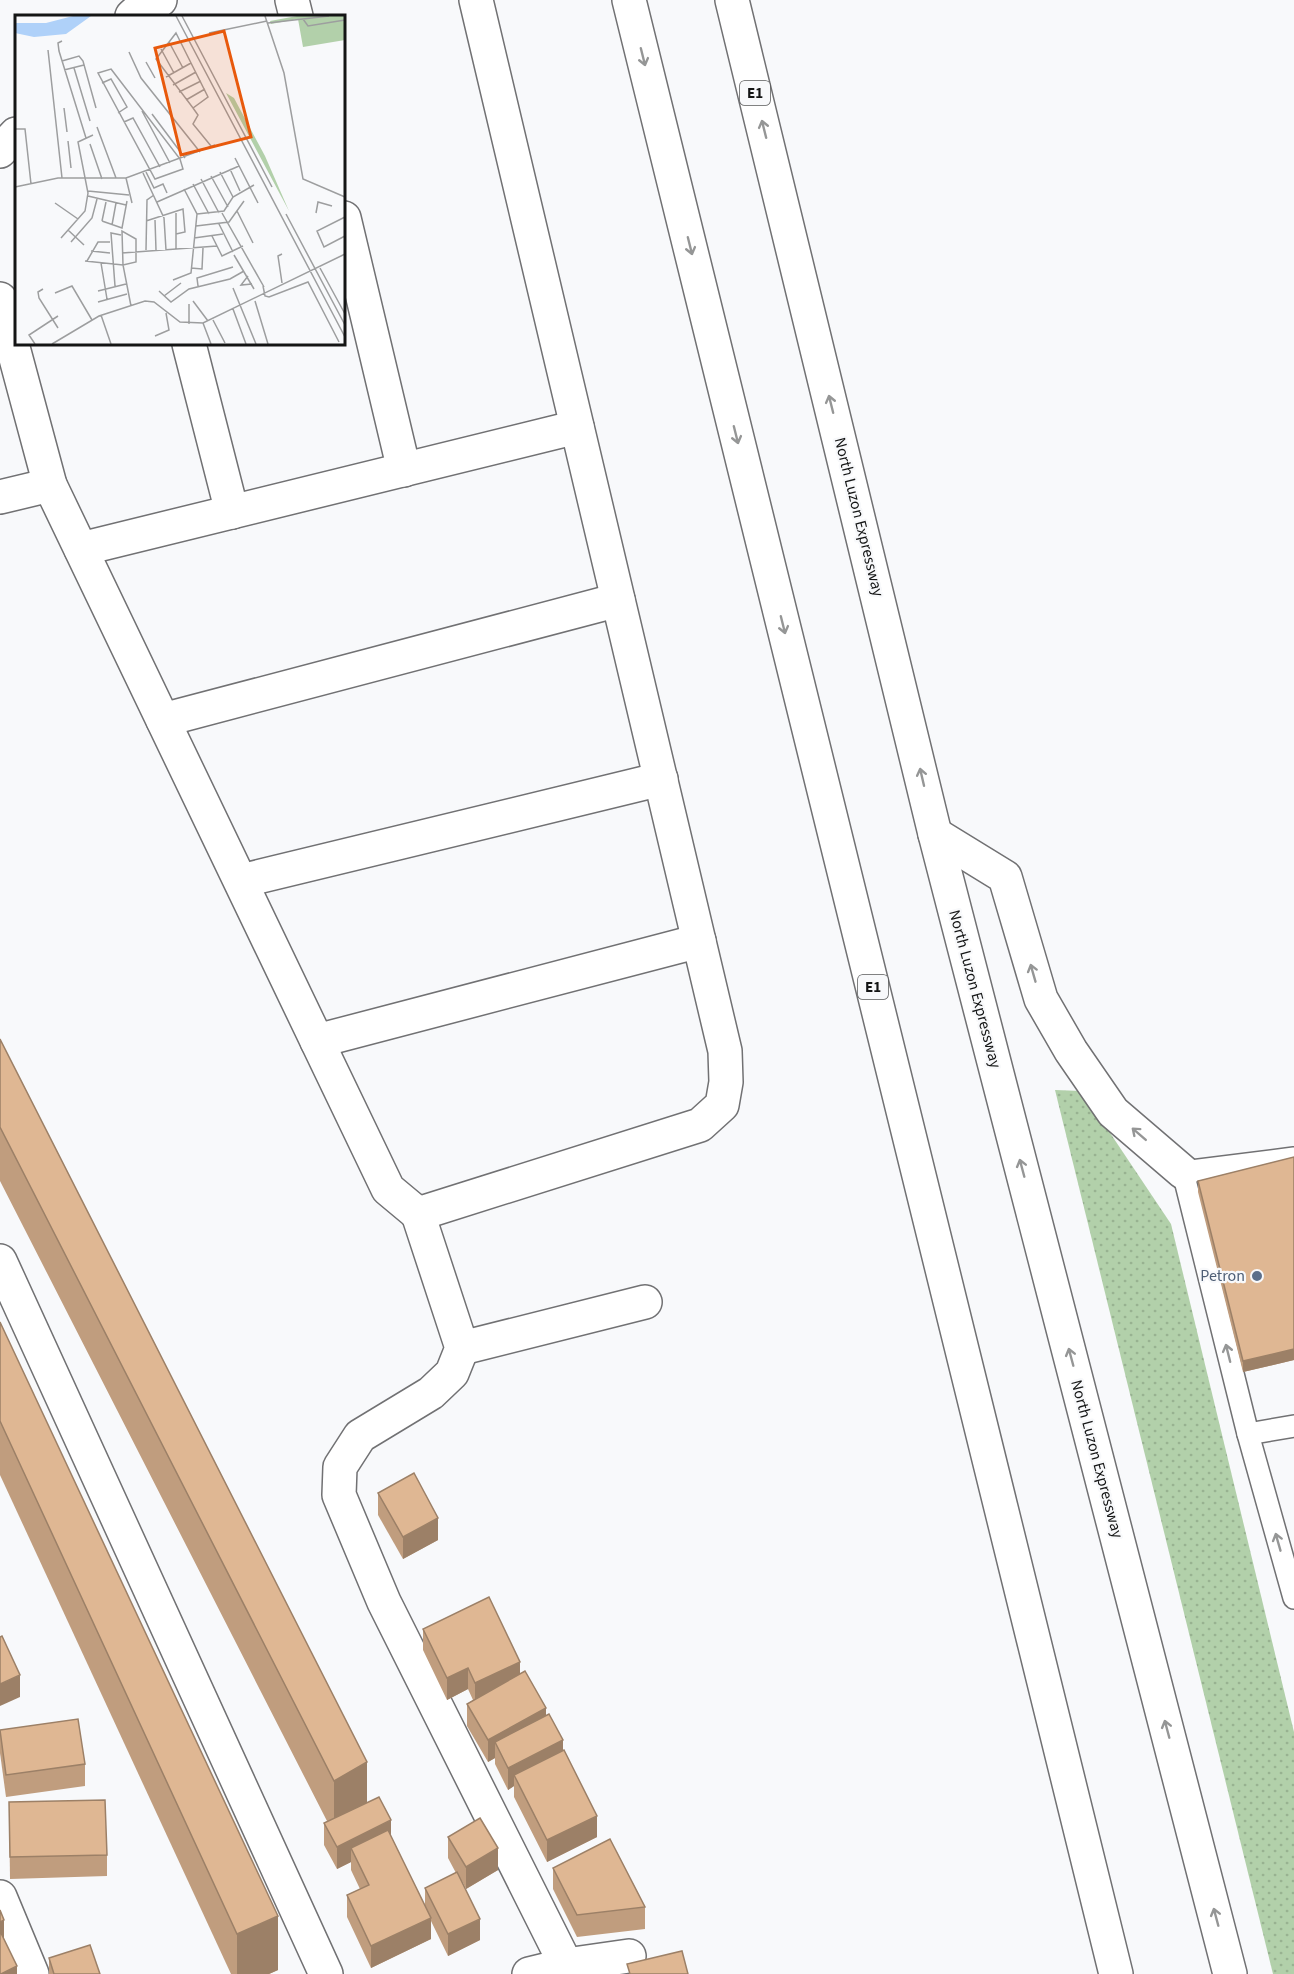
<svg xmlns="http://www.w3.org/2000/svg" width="1294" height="1974" font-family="'Source Sans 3',sans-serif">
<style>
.grass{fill:url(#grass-dots)}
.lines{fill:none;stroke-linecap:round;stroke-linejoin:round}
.service-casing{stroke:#717173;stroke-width:24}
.minor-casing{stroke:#717173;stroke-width:36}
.motorway-casing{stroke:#717173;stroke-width:36}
.service{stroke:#fff;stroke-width:21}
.minor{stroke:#fff;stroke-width:33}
.motorway{stroke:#fff;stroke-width:33}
.wall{fill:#c09d7e}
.shaded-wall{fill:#9c8067}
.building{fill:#dfb793;stroke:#9c8067;stroke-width:1.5}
.oneway{stroke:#959696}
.service-dot{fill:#5c6f8a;stroke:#f8f9fb;stroke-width:2}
.labels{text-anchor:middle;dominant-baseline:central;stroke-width:4.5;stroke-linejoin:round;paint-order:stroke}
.shield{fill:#f8f9fb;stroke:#58595a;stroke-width:1.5}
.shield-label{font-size:15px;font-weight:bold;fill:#141515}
.street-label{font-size:16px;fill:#141515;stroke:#f8f9fb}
.service-label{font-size:16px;fill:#4e5e75;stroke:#f8f9fb;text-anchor:end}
.inset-road{fill:none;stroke:#9d9e9f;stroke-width:1.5}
.view{fill:#e8590c;fill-opacity:0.15;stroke:#e8590c;stroke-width:3}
.inset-edge{fill:none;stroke:#141515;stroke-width:3}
</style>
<defs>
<pattern id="grass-dots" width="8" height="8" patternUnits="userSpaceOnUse" patternTransform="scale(1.5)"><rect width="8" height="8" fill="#b2d0aa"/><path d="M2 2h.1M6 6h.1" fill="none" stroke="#98b291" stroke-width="1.8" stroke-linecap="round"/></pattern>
</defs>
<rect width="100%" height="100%" fill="#f8f9fb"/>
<!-- grass -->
<path class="grass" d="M 1055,1090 L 1082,1091 L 1171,1224 L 1294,1732 L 1294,1974 L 1273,1974 Z"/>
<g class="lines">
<!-- service casing -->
<g class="service-casing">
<g id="service">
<path d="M 1294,1158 L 1183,1172 L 1248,1434 L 1294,1598"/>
<path d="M 1248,1434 L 1294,1426"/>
</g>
</g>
<!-- minor casing -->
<g class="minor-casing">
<g id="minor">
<path d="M 292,0 L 296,16"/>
<path d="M 132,16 L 141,8 L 160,0"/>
<path d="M 0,151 L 16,134"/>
<path d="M 344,218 L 404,470"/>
<path d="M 0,299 L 50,485 L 388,1189 L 418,1214 L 700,1125 L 722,1105 L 726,1082 L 725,1051 L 476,0"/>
<path d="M 189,344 L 232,512"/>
<path d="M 0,497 L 50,485"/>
<path d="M 81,549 L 577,427"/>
<path d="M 163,720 L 618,600"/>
<path d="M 241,881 L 661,779"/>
<path d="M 317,1041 L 699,941"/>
<path d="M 418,1214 L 462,1348 L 452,1373 L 431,1393 L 360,1436 L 340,1467 L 339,1495 L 384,1602 L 566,1965"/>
<path d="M 0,1261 L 326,1974"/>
<path d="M 462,1348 L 645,1302"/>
<path d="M 0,1897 L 32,1974"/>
<path d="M 529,1974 L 566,1965 L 629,1956"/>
</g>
</g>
<!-- motorway casing -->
<g class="motorway-casing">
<g id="motorway">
<path d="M 629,0 L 1116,1974"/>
<path d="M 732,0 L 935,834 L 1230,1974"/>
<path d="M 935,834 L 1005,877 L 1041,999 L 1071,1051 L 1113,1112 L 1183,1172"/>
</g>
</g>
<!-- service -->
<use href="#service" class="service"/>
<!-- minor -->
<use href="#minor" class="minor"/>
<!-- motorway -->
<use href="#motorway" class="motorway"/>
</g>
<!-- wall -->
<g class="wall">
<path d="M 0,1039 L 367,1802 L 391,1837 L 425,1906 L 425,1888 L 456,1873 L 448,1858 L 448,1837 L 498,1870 L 466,1889 L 462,1881 L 480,1940 L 448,1956 L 431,1921 L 431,1939 L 371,1968 L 347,1917 L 347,1895 L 360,1889 L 351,1870 L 351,1862 L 337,1869 L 324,1845 L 324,1823 L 327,1821 L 0,1181 Z"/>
<path d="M 1294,1157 L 1294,1360 L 1243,1372 L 1198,1192 L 1198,1181 Z"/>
<path d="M 0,1322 L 278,1970 L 269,1974 L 231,1974 L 0,1475 Z"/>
<path d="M 378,1493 L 438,1540 L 403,1559 L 378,1515 Z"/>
<path d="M 423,1629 L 520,1674 L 546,1716 L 563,1751 L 597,1837 L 547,1862 L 514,1797 L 514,1786 L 508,1790 L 495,1764 L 495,1758 L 488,1762 L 467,1726 L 467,1704 L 473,1700 L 468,1689 L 447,1700 L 423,1650 Z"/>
<path d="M 0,1730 L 85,1764 L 85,1786 L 6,1797 L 0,1753 Z"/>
<path d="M 9,1802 L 107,1855 L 107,1876 L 10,1879 Z"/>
<path d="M 553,1868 L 645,1907 L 645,1929 L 577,1937 L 553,1889 Z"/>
<path d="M 49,1958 L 100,1974 L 49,1974 Z"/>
</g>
<!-- shaded-wall -->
<g class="shaded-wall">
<path d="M 1294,1349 L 1294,1360 L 1243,1372 L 1243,1361 Z"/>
<path d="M 438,1518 L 438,1540 L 403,1559 L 403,1537 Z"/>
<path d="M 520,1662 L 520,1683 L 475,1705 L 475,1683 Z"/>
<path d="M 468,1668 L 468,1689 L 447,1700 L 447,1678 Z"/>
<path d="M 20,1675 L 20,1697 L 0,1706 L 0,1684 Z"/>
<path d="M 546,1708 L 546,1730 L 495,1742 L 495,1758 L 488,1762 L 488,1740 Z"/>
<path d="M 563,1740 L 563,1762 L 514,1775 L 514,1786 L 508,1790 L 508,1768 Z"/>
<path d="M 367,1762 L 367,1816 L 334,1835 L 334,1781 Z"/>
<path d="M 597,1816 L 597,1837 L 547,1862 L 547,1840 Z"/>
<path d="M 391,1820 L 391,1842 L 351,1848 L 351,1862 L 337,1869 L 337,1847 Z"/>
<path d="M 498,1848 L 498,1870 L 466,1889 L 466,1867 Z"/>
<path d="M 278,1916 L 278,1970 L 269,1974 L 237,1974 L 237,1934 Z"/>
<path d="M 431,1918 L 431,1939 L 371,1968 L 371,1946 Z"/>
<path d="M 480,1919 L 480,1940 L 448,1956 L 448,1934 Z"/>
<path d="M 4,1920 L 4,1942 L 0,1943 L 0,1922 Z"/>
<path d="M 17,1966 L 17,1974 L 1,1974 Z"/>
</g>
<!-- building -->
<g class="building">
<path d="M 0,1039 L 367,1762 L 334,1781 L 0,1127 Z"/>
<path d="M 1294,1157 L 1294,1349 L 1243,1361 L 1198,1181 Z"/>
<path d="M 0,1322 L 278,1916 L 237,1934 L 0,1421 Z"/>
<path d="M 414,1473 L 438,1518 L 403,1537 L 378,1493 Z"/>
<path d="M 489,1597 L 520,1662 L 475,1683 L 468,1668 L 447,1678 L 423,1629 Z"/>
<path d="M 2,1636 L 20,1675 L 0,1684 L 0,1637 Z"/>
<path d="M 525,1671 L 546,1708 L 488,1740 L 467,1704 Z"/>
<path d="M 549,1714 L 563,1740 L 508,1768 L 495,1742 Z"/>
<path d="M 78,1719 L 85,1764 L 6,1775 L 0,1730 Z"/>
<path d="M 564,1750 L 597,1816 L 547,1840 L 514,1775 Z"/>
<path d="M 379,1797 L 391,1820 L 337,1847 L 324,1823 Z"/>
<path d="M 105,1800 L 107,1855 L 10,1857 L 9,1802 Z"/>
<path d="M 480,1818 L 498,1848 L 466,1867 L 448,1837 Z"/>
<path d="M 388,1830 L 431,1918 L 371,1946 L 347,1895 L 369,1885 L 351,1848 Z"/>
<path d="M 610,1839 L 645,1907 L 577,1915 L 553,1868 Z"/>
<path d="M 457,1872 L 480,1919 L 448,1934 L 425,1888 Z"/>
<path d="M 0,1910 L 4,1920 L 0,1922 Z"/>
<path d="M 0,1931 L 17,1966 L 1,1974 L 0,1974 Z"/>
<path d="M 90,1945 L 100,1974 L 54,1974 L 49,1958 Z"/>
<path d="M 682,1951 L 688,1974 L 630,1974 L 627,1964 Z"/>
</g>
<!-- one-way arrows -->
<defs><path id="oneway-shaft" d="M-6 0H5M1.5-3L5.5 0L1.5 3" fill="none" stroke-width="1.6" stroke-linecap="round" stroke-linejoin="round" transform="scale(1.5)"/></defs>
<g class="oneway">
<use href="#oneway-shaft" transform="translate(643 57) rotate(76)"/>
<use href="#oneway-shaft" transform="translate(764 129) rotate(-104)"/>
<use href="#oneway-shaft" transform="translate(690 246) rotate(76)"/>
<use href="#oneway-shaft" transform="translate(831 404) rotate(-104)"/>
<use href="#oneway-shaft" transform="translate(736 435) rotate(76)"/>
<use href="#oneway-shaft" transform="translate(783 625) rotate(76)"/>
<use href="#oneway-shaft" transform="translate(922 777) rotate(-103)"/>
<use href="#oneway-shaft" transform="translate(1033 973) rotate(-106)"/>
<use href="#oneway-shaft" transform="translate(1139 1134) rotate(-139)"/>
<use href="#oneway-shaft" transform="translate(1022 1168) rotate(-105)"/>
<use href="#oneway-shaft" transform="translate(1228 1353) rotate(-104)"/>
<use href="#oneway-shaft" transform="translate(1071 1357) rotate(-105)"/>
<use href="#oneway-shaft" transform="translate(1278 1542) rotate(-106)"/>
<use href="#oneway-shaft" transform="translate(1167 1729) rotate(-105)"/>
<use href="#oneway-shaft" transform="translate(1216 1917) rotate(-105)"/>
</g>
<!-- markers -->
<circle class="service-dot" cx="1257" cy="1276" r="6"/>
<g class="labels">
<!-- shield labels -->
<g class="shield">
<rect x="740" y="81" width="30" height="24" rx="4.5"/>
<rect x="858" y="975" width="30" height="24" rx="4.5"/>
</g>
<g class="shield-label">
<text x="755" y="93">E1</text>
<text x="873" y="987">E1</text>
</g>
<!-- street labels -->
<g class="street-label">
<text transform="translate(859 517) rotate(76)">North Luzon Expressway</text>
<text transform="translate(975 989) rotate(75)">North Luzon Expressway</text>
<text transform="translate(1097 1459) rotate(75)">North Luzon Expressway</text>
</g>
<!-- service labels -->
<g class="service-label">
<text x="1245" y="1276">Petron</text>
</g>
</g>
<!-- overview -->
<g transform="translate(15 15)">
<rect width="330" height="330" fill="#f8f9fb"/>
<path d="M 282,1 L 330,1 L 330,25 L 288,32 L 283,4 L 256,9 L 255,6 ZM 211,78 L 219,83 L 250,141 L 274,196 Z" fill="#b2d0aa"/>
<path d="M 58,1 L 76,1 L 51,19 L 19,22 L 0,18 L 0,8 L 31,8 Z" fill="#afd1f9"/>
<path class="inset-road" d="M 161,1 L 330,322M 167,1 L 257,172M 250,1 L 269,58 L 288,164 L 330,182M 288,4 L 293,11 L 330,5M 253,8 L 314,1M 161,18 L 193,82 L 178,93 L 141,44 ZM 194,18 L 252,6M 47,26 L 43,28 L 44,36 L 71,123M 154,27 L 168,53M 146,34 L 159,58M 33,35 L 47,163M 114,37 L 126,63 L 185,137M 47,46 L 64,41 L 68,46 L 81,93M 131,47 L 140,63M 59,53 L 75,106M 96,54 L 165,144 L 168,154 L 140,164 L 83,58 ZM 49,55 L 69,50M 151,62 L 176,48M 87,68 L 96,64 L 112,92 L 103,98M 158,70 L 181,57M 164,77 L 186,66M 171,85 L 190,74M 49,93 L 52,117M 178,93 L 183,100 L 178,109 L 196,131M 127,96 L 155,148M 137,99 L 170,143M 109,107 L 118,103 L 145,152M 82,112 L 101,163M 0,114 L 10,114 L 16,169M 53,126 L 56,153M 75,129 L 87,164M 220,143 L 243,188M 215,154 L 225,176M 131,157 L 139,173 L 148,169 L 152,178M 205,157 L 218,182M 128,158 L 149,203 L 151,235M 196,161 L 213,192M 111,163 L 117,188M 186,164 L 204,198M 178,169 L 194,199M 0,172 L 43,163 L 111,163 L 200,130M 73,176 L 114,180M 73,181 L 111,190M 142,187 L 224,151M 40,188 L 63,204M 222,196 L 238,228M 161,198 L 161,235M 207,198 L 249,272M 301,198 L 303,187 L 317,191M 182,199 L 209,196 L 218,182 L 239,170M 271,199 L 330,310M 330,202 L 302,216 L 309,232 L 330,221M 140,205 L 141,235M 87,206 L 107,213 L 112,186M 87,206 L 91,187M 131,206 L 168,194 L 170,217 L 161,219M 204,209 L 218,237M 97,210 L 101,188M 181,211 L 214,207 L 229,186M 53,215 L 69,230M 197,221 L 207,241 L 228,231M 46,223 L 70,196 L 73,178 L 63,127 L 78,120M 179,223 L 208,219M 56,227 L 77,203 L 82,184M 131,235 L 132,185 L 139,180M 76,236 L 95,238M 107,238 L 202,231M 219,240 L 239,274M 70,246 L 108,250 L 121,247 L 121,224 L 107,216 L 108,250 L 116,291M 72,246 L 83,227 L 95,227M 86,248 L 92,284M 176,253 L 187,254 L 188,233M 305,253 L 330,299M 233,261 L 226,270 L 237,269M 158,265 L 176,258 L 182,199 L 169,174M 267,268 L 263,241 L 267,239M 100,271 L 96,218 L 106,220M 183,271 L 182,263 L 218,252M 248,271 L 250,281 L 254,282 L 293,267 L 324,327M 218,273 L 241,329M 28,274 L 23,277 L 24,283 L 43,313M 83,276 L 111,269M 144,276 L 156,287 L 174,274 L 215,264 L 229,256M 40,278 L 57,271 L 77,305M 149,281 L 166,268M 178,286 L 193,306M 240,286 L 253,329M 83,287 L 112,279M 218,294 L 231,329M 86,300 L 96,329M 198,305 L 210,328M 188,308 L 196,329M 174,309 L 174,289M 140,321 L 154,315 L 151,298M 20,329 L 14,320 L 43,301M 37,329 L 84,301 L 130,286 L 139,287 L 165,307 L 188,308 L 330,239"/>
<path class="view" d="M 209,16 L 236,122 L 166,140 L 140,33 Z"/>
<rect width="330" height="330" class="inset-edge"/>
</g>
</svg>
